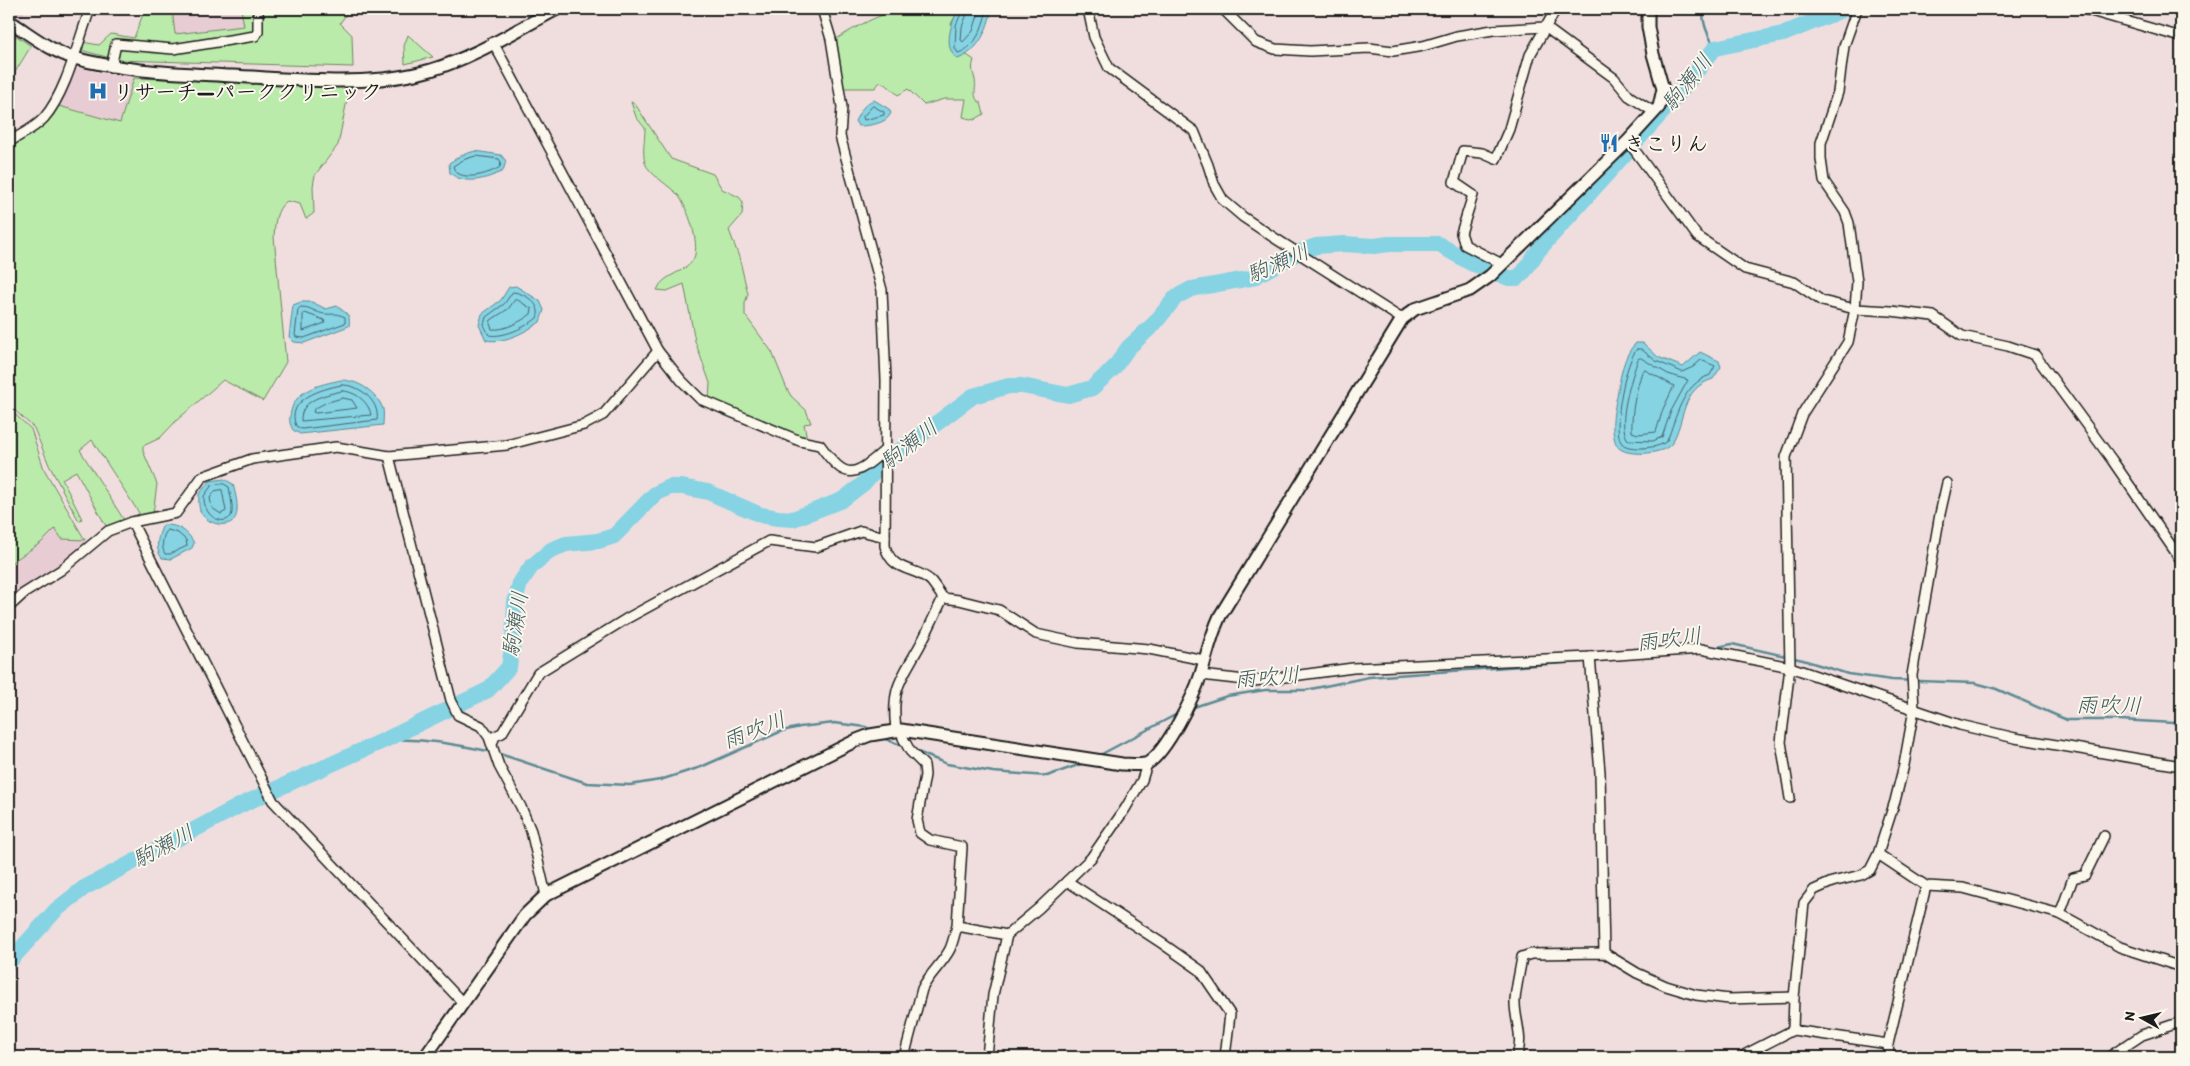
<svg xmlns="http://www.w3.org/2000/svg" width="2190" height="1066" font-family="Itim,'Klee One',sans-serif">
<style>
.built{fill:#e8ccd4}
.green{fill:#bbebaa;stroke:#6c8463;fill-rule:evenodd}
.water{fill:#85d3e3;stroke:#5b8a93}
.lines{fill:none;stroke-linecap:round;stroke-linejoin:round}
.shore{stroke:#46656c;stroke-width:1}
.stream{stroke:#5b8a93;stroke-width:2.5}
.river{stroke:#85d3e3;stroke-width:16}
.minor-casing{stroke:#1c1c1c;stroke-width:12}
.tertiary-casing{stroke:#1c1c1c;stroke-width:15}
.minor{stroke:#fbf7ec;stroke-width:9}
.tertiary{stroke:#fbf7ec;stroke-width:11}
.labels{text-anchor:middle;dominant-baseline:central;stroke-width:4;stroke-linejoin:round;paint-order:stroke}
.poi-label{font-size:21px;font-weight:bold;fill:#1c1c1c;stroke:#fbf7ec;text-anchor:start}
.water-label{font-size:22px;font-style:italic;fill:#415c62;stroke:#fbf7ec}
</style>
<rect width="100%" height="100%" fill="#f0dede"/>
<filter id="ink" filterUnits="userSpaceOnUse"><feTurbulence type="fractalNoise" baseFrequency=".02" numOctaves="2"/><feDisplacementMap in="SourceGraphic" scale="10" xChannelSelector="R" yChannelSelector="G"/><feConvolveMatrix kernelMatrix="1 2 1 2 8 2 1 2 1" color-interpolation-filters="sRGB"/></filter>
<g filter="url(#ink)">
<!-- built -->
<g class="built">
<path d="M 9,9 L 26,9 L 20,21 L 16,50 L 9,60 Z"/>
<path d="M 172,9 L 241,9 L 245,26 L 175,34 Z"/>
<path d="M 80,68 L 106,74 L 134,78 L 120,123 L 59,106 L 74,70 Z"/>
<path d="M 55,529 L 62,539 L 85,540 L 86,544 L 59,567 L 9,602 L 9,564 L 42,542 Z"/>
</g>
<!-- green -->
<g class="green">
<path d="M 145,9 L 172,9 L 175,34 L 244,26 L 241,9 L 350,9 L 340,23 L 352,35 L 353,67 L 118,60 L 84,51 L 81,47 L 82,42 L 99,45 L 111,34 L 134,38 Z"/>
<path d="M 902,9 L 949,10 L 959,9 L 951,24 L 958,58 L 967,55 L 974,60 C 971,69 973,71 975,80 C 977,90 971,97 981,103 L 984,114 L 974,120 L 963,117 L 966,99 L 944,99 L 924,105 L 908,89 L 898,95 L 888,86 L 880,82 L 875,88 L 843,88 L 835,40 C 857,26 877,15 902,9 Z"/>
<path d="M 9,31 L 31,46 L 9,82 Z"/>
<path d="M 408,35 L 433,57 L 405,64 L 404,46 Z"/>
<path d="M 134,78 L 350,85 L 338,145 L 315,175 L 313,186 L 314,213 L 306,219 L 300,204 L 287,201 C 275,209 275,224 274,237 L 286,362 L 263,401 L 223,380 L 177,420 L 160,438 L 143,446 L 143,451 L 157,484 L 153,514 L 106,526 L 76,471 L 62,479 L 82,519 L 79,521 L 49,465 L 34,428 L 9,405 L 9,147 L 46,123 L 59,106 L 120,123 ZM 92,440 L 139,513 L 139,514 L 124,520 L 80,450 Z"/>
<path d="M 631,102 L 635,104 L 671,159 L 713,174 L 722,189 L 739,197 L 743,202 L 742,215 L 729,230 L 739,257 L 748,294 L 745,303 L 745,315 L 772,352 L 787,389 L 791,396 L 806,410 L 811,423 L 804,424 L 807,439 L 709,400 L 710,383 L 695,341 L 684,284 L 667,291 L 657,290 C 663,273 688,273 694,258 C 700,243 688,208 678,195 C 670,186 649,174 645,163 C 642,151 645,140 645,128 L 636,117 Z"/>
<path d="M 9,409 L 31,429 L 44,469 L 85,540 L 62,539 L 55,529 L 42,542 L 9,564 Z"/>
</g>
<!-- water -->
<g class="water">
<path d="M 959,9 L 992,9 C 987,30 980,50 958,59 C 942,49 951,22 959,9 Z"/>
<path d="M 874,100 L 889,109 L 891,113 C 887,124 868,126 858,126 L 855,121 C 860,112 864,103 874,100 Z"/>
<path d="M 475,151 L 501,155 L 506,161 L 503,171 C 487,179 465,186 450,173 L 449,163 L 462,155 Z"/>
<path d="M 516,286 L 540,301 L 544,310 L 540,322 C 526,332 503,344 486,340 L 479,325 L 482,314 L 501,300 L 509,287 Z"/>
<path d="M 301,302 L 312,302 L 326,309 L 337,306 C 346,314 351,313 349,326 L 304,343 L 294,342 L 289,337 L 293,305 Z"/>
<path d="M 1636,343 L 1643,343 L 1658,357 L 1683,367 L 1700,352 L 1719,361 L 1721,367 L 1713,379 C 1680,389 1686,420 1672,443 C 1665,454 1633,456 1622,450 C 1617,448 1615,442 1614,437 C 1611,424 1614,410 1617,396 C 1620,379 1623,355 1636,343 Z"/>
<path d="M 341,380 C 358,380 377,392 383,409 C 384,413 383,421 383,425 L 300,434 L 293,430 C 289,423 289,419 291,411 C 296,389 322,384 341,380 Z"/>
<path d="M 224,479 L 233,484 C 235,492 238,503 237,511 C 236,531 208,526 201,513 C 198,507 199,500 199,494 L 210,481 Z"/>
<path d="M 163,525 C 177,524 188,531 194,543 L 192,548 L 171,559 L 162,558 C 154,549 158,535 163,525 Z"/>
</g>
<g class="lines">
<!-- shore -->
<g class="shore">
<path d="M 963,9 L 956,25 L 955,48 L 958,53 C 977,47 983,26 987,9"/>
<path d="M 969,9 L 962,27 L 961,40 L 963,42 L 973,31 L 980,9"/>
<path d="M 873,106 L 884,112 L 884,115 L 864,120 L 863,117 Z"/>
<path d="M 476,156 L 499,159 L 501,162 L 500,167 C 490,174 457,184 453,166 L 463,160 Z"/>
<path d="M 513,292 C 525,293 543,305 537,318 C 526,327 503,338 489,335 L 484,325 L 486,317 L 504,304 Z"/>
<path d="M 516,299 L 532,309 L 531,314 C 522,321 504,331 492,329 L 490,324 L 491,320 L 508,309 Z"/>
<path d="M 301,307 C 312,307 315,313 325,314 C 336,315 333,312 345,317 L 345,323 L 304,338 L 296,337 L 295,335 L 298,310 Z"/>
<path d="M 305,313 L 324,320 L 325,323 L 303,331 L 303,315 Z"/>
<path d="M 1637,349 L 1641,349 L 1656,361 L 1682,372 L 1693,367 L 1701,360 L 1715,366 L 1710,375 C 1682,385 1677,416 1667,441 C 1659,447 1652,447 1642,448 C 1636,448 1624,448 1621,442 C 1612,428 1626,359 1637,349 Z"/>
<path d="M 1641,358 L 1668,374 L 1688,380 L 1671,411 L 1662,437 L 1653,441 L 1628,440 C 1616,424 1632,377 1638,359 Z"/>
<path d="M 1645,370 L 1674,386 L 1663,409 L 1656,432 L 1638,434 L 1632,432 C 1631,412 1636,390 1642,372 Z"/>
<path d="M 341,385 C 359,384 380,401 377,420 L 302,429 L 296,426 C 285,399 322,389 341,385 Z"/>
<path d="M 342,391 C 355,391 369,402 371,415 L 301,421 C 300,399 325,395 342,391 Z"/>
<path d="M 343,398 L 352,400 L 357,408 L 316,413 L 313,412 L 314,409 L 325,403 Z"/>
<path d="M 224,484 L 229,487 C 230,495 233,504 232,512 C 231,527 203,522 204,496 L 212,485 Z"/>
<path d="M 222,490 L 226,511 L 221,514 L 212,508 L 210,498 L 215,491 Z"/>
<path d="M 168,530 L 178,533 L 186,540 L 187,546 L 170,554 L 165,554 C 161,548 162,534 168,530 Z"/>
</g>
<!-- stream -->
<g class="stream">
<path d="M 1704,9 C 1701,23 1709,36 1715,48"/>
<path d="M 1713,648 L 1732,644 L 1803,660 L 1848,674 L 1892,680 L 1975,683 L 1994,688 L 2067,720 L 2120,720 L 2174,723 L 2181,721"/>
<path d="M 1191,708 L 1227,696 L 1265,690 L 1306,690 L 1369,677 L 1691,654"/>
<path d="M 883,738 L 903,746"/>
<path d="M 385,740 C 421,738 456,744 492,752"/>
<path d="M 913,750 L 947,764 L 993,772 L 1047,776 L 1084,763"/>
<path d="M 497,753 L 587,783 L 630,785 L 660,780 L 701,767 L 782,731 L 800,727 L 834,723 L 866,727 L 872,731"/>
<path d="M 1098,756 L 1179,713"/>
</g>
<!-- river -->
<path class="river" d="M 9,962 L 56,910 L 84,888 L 241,805 L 385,740 L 488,690 L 509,667 L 513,642 L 515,602 L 520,583 L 531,567 L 551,550 L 566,544 L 598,541 L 614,536 L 655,494 L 670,487 L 682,487 L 708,492 L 761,515 L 778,518 L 793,519 L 814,511 L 842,500 L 863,484 L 878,467 L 973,396 L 1009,386 L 1022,386 L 1068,395 L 1092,388 L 1114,368 L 1128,348 L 1154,324 L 1176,297 L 1191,289 L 1252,278 L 1297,253 L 1316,246 L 1344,244 L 1374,246 L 1389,244 L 1438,244 L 1471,263 L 1509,278 L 1517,278 L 1523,273 L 1538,251 L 1675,98 L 1715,48 L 1783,34 L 1844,9"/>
<!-- minor casing -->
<g class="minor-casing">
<g id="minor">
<path d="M 822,9 L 831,39 L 842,107 L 840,136 L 882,290 L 886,380 L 885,546 C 892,573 915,566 931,581 C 935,586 939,592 943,598 L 959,600 L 999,610 L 1036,634 L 1078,643 L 1149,649 L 1204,660"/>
<path d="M 1088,9 L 1094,37 L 1109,68 L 1194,131 L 1208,165 L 1214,184 L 1223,200 L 1243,217 L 1273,237 L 1402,319"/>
<path d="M 1223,9 L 1256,42 L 1275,49 L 1310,51 L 1369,48 L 1393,51 L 1423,46 L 1457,36 L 1493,30 L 1545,27 L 1614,78 L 1629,96 L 1654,112"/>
<path d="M 2084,9 L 2181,37"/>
<path d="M 493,42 L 658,351 L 681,380 L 700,399 L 800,441 L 820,445 C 846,481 853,478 885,450"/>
<path d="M 111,67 L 116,44 L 173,49 L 255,36 L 258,32 L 258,9"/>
<path d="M 1628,141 L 1697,236 L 1745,269 L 1794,282 L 1822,301 L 1855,309 L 1891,311 L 1933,316 L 1962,336 L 2008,346 L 2035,355 L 2112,460 L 2181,560"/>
<path d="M 9,142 C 20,135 35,128 44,118 C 66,93 78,42 90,9"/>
<path d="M 1502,264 L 1465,245 L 1461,233 L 1473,195 L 1454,182 L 1463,151 L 1482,153 L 1496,159 L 1509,129 L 1530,55 L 1556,9"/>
<path d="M 389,456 L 451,700 L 458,715 L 481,726 L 489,737 L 499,766 L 521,807 L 531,831 L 546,895"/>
<path d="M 132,522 L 273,801 L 463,1003"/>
<path d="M 9,607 L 23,594 L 61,570 L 108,531 L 132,522 L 176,513 L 202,477 L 252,459 L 336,447 L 389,456 L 507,445 L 584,425 L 603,415 L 658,351"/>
<path d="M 1590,657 L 1600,772 L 1604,953"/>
<path d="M 1201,675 L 1254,681 L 1353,668 L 1590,657 L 1701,649 L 1790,667 L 1960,725 L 2015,738 L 2181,766"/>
<path d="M 896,730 C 891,688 900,681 919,647 C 928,631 935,614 943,598"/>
<path d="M 901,730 L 903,738 L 910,751 L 924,765 L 925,775 L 917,820 L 920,833 L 930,840 L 962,847 L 957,926 C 955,933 953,942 950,949 C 943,963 929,974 922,989 L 904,1057"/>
<path d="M 492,744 L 495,736 L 502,733 L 538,673 L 626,619 L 769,541 L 816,547 L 861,531 L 885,537"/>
<path d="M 1790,798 L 1781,742 L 1790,667 L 1786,457 L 1802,414 L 1848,342 L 1855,309 L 1857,282 L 1849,223 L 1845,212 L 1824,181 L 1821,159 L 1821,143 L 1838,92 L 1844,46 L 1857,9"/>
<path d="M 1878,854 L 1926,886 L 1963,888 L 2060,914 L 2120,947 L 2181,967"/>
<path d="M 1067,881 L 1163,944 L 1200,970 L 1230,1014 L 1225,1057"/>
<path d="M 2060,914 L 2073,878 L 2085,875 L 2104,836"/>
<path d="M 957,926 L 1007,935"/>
<path d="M 1888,1044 L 1793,1030 L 1794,997 L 1804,903 L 1814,890 L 1832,882 L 1861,875 L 1870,870 L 1878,854 L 1895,801 L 1904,765 L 1914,709 L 1912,675 L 1940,514 L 1947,483"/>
<path d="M 987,1057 L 993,995 L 1007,935 L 1039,908 L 1091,858 L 1125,809 L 1142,780 L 1147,764"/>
<path d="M 1516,1057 C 1525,1039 1514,1019 1515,1000 C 1516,986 1520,971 1522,957 L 1531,954 L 1604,953 L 1637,973 L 1666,986 L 1696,995 L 1729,999 L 1794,997"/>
<path d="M 1744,1057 L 1746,1054 L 1793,1030"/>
<path d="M 1889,1057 L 1888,1044 L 1926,886"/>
<path d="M 2109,1057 L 2142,1035 L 2181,1022"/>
</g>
</g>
<!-- tertiary casing -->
<g class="tertiary-casing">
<g id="tertiary">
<path d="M 9,21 C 30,34 50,51 74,58 C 126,72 179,73 232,76 C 296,79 369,88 431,70 C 475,57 516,30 557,9"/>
<path d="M 425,1057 L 525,915 L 546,895 L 857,740 L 870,735 L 901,730 L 1122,764 C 1129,764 1142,766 1148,763 C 1167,751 1194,696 1201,674 C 1207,654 1211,635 1220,616 L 1402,319 L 1415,309 L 1470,290 L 1490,276 L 1628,141 L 1659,107 L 1663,89 L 1653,54 L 1648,27 L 1648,9"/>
</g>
</g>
<!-- minor -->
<use href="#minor" class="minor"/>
<!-- tertiary -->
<use href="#tertiary" class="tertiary"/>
</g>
</g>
<!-- icons -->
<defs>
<g id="hospital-bare" transform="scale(1.5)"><path d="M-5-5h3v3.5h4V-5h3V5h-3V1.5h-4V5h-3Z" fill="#1f6fb2" stroke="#fbf7ec" stroke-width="2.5" paint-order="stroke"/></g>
<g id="restaurant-bare" transform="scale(1.5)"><path d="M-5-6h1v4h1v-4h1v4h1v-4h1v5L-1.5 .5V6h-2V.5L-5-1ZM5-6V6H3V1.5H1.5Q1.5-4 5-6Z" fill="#1f6fb2" stroke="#fbf7ec" stroke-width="2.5" paint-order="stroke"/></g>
</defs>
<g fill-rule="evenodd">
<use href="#hospital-bare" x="98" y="91"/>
<use href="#restaurant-bare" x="1609" y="143"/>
</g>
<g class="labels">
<!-- poi labels -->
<g class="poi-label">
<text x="113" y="91">リサーチ―パーククリニック</text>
<text x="1624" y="143">きこりん</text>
</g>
<!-- water labels -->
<g class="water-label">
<text transform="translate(1687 82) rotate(-51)">駒瀬川</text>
<text transform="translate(1278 263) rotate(-23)">駒瀬川</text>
<text transform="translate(909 444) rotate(-38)">駒瀬川</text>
<text transform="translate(515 624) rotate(-81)">駒瀬川</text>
<text transform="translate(1669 639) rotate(-7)">雨吹川</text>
<text transform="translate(1267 677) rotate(-5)">雨吹川</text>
<text transform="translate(2109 705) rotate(1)">雨吹川</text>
<text transform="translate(754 730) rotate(-21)">雨吹川</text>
<text transform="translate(163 846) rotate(-28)">駒瀬川</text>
</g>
</g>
<!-- margin -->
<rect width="2190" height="1066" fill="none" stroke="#fbf7ec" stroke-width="30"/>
<rect x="15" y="15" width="2160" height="1036" fill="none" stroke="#1c1c1c" stroke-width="2" filter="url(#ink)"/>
<!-- north arrow -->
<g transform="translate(2142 1018) rotate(278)" stroke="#fbf7ec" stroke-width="4" paint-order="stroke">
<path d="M0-4L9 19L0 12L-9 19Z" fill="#1c1c1c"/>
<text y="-8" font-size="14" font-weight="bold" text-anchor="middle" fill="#1c1c1c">N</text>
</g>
</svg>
